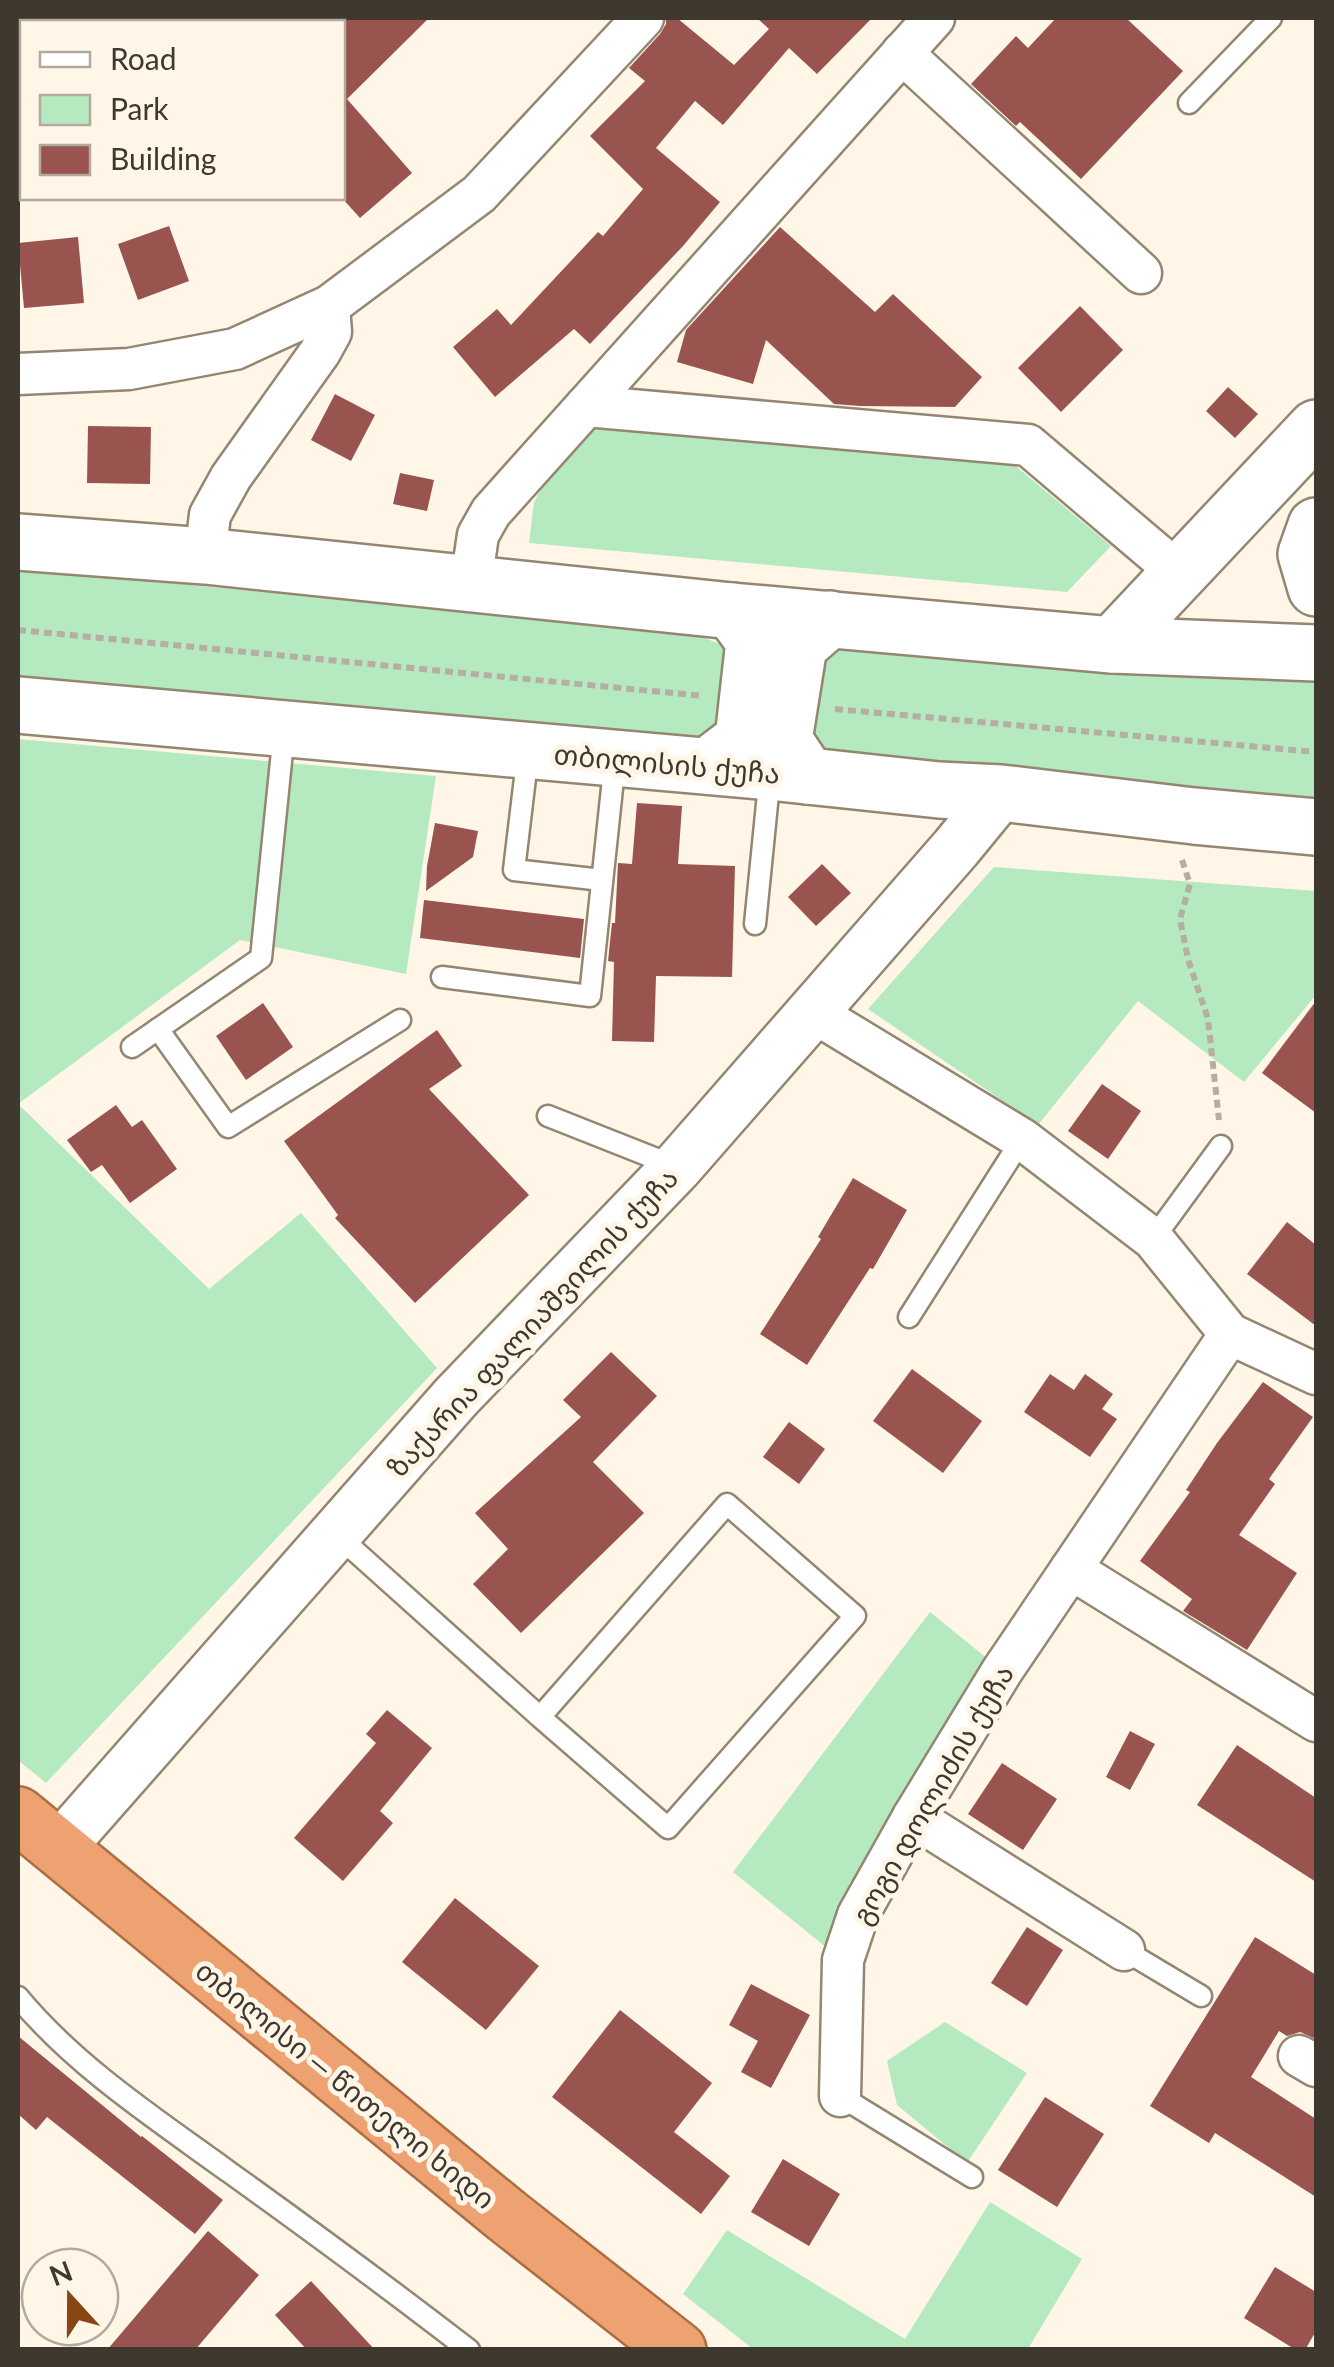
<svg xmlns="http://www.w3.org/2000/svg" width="1334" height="2367" font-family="Lato,'Noto Sans Georgian',sans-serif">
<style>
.green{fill:#b5e9bf}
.building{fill:#99544f}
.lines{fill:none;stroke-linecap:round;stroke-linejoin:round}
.service-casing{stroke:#948671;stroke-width:25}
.minor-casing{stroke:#948671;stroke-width:45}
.tertiary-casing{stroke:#948671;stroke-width:55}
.secondary-casing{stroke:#948671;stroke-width:60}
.trunk-casing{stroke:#ad6d43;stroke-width:60}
.path{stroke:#b6aea2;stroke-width:6;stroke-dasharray:8 5;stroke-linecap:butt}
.service{stroke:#fff;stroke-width:20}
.minor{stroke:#fff;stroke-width:40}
.tertiary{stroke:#fff;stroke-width:50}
.secondary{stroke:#fff;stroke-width:55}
.trunk{stroke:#eea272;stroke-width:55}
.labels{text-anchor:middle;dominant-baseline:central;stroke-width:10;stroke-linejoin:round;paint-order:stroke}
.street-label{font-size:28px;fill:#3e382f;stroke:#fff6e8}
</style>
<rect width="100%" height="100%" fill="#fff6e8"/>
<!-- green -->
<g class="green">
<path d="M 49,18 L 203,18 L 205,22 L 50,22 Z"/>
<path d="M 606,415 L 999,452 L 1111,546 L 1067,592 L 529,543 L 534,502 L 545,482 Z"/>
<path d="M 18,568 L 697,635 L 725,646 L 737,669 L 722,734 L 704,749 L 18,685 Z"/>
<path d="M 843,637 L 1316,682 L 1316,804 L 827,762 L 803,737 L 815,650 Z"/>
<path d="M 18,739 L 436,776 L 406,974 L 240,940 L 18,1104 L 209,1289 L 301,1213 L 437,1368 L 46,1783 L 18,1760 Z"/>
<path d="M 994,867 L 1316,891 L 1316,995 L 1244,1082 L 1138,1001 L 1038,1125 L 868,1009 Z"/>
<path d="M 930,1612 L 994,1664 L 827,1948 L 733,1872 Z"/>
<path d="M 945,2022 L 1027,2073 L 967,2163 L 897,2105 L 887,2061 Z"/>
<path d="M 990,2202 L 1082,2259 L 1028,2349 L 753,2349 L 683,2294 L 727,2230 L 905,2339 Z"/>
</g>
<!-- building -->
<g class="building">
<path d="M 342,18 L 429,18 L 347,99 L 412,173 L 360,218 L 342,198 Z"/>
<path d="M 666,18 L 677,18 L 734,65 L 769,29 L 757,18 L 872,18 L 817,74 L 789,48 L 723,125 L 695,101 L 656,148 L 720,202 L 683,246 L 590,344 L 574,329 L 495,397 L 453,347 L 497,309 L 511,325 L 598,232 L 603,236 L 643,189 L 590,136 L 645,81 L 629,68 L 660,34 L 666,24 Z"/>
<path d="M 1056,18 L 1126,18 L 1183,71 L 1081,179 L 1020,122 L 1016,126 L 971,84 L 1016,36 L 1028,48 Z"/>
<path d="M 169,226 L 189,281 L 138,300 L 118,244 Z"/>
<path d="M 780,227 L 875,312 L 893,294 L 982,377 L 955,407 L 860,406 L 834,404 L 766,340 L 753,384 L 677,362 L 686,330 Z"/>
<path d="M 78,237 L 84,303 L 24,308 L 18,243 Z"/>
<path d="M 1080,306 L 1123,350 L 1061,412 L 1018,368 Z"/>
<path d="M 1228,387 L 1258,414 L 1235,438 L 1206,411 Z"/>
<path d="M 335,394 L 375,415 L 351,461 L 311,440 Z"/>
<path d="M 88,426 L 151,427 L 150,484 L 87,483 Z"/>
<path d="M 400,473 L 434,480 L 427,511 L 393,504 Z"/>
<path d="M 637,803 L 682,806 L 678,864 L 735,866 L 732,977 L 656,976 L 654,1042 L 612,1041 L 614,962 L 608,961 L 612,923 L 615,923 L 618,863 L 632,864 Z"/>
<path d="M 435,823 L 478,831 L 473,857 L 426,891 L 427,866 Z"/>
<path d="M 822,864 L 851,893 L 816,926 L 788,897 Z"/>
<path d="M 424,900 L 584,919 L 580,958 L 420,938 Z"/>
<path d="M 1316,1001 L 1316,1113 L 1262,1073 Z"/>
<path d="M 263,1003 L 293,1047 L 246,1080 L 216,1036 Z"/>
<path d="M 437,1030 L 462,1066 L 429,1089 L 529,1195 L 415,1303 L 335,1218 L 338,1215 L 284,1141 Z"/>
<path d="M 1102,1084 L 1141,1111 L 1108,1159 L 1068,1131 Z"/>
<path d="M 116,1105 L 132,1127 L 142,1120 L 177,1169 L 130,1203 L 102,1165 L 91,1172 L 67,1140 Z"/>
<path d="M 853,1178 L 907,1210 L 873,1269 L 870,1268 L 807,1365 L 760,1334 L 821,1239 L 818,1237 Z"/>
<path d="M 1287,1222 L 1316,1245 L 1316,1326 L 1247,1274 Z"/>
<path d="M 611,1352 L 657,1396 L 593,1462 L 644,1513 L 521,1633 L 473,1584 L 508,1549 L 475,1513 L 581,1417 L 563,1400 Z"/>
<path d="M 912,1369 L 982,1421 L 943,1473 L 873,1421 Z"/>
<path d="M 1050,1374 L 1074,1390 L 1085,1374 L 1113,1394 L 1102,1409 L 1117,1419 L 1090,1457 L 1024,1412 Z"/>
<path d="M 1263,1382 L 1313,1417 L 1269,1479 L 1275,1484 L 1239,1535 L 1297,1573 L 1247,1650 L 1183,1611 L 1192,1599 L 1140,1561 L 1190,1492 L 1186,1490 L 1217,1443 Z"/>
<path d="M 789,1422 L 825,1449 L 799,1484 L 763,1457 Z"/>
<path d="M 387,1710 L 432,1748 L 380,1811 L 393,1823 L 343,1881 L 294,1838 L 376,1743 L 366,1734 Z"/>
<path d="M 1130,1731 L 1155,1744 L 1130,1790 L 1106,1777 Z"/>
<path d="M 1237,1745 L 1316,1798 L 1316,1882 L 1197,1805 Z"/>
<path d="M 1002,1763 L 1057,1799 L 1023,1850 L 968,1814 Z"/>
<path d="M 455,1898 L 539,1966 L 486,2030 L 402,1962 Z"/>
<path d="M 1027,1927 L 1063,1950 L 1027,2006 L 991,1983 Z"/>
<path d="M 1255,1937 L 1316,1975 L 1316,2039 L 1300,2032 L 1287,2036 L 1279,2031 L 1251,2077 L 1316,2119 L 1316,2197 L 1215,2133 L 1209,2143 L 1150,2106 Z"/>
<path d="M 751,1984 L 810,2015 L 771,2088 L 741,2072 L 758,2041 L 729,2025 Z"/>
<path d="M 620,2010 L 712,2083 L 674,2132 L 730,2176 L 701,2214 L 552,2097 Z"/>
<path d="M 18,2036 L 141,2137 L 142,2136 L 223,2200 L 195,2234 L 47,2117 L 36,2130 L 18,2114 Z"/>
<path d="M 1045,2097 L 1104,2134 L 1057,2207 L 998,2170 Z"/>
<path d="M 783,2159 L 840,2194 L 809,2246 L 751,2212 Z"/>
<path d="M 208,2231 L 259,2275 L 195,2350 L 107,2350 Z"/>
<path d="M 1275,2267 L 1316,2292 L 1316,2331 L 1305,2350 L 1296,2350 L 1244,2318 Z"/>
<path d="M 311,2281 L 375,2350 L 307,2350 L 275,2315 Z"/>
</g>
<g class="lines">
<!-- service casing -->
<g class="service-casing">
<g id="service">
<path d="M 1189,103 L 1271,18"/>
<path d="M 528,753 L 514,870 L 602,880"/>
<path d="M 755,924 L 770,774"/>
<path d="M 442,977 L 590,996 L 615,760"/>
<path d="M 158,1029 L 228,1127 L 400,1020"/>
<path d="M 132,1047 L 261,958 L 284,732"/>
<path d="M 548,1116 L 677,1167"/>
<path d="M 1153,1239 L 1221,1146"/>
<path d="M 909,1317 L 1022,1139"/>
<path d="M 336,1534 L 540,1717 L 727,1504 L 855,1616 L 668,1828 L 540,1717"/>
<path d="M 1124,1950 L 1201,1996"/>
<path d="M 18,1997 C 76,2067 156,2119 229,2172 C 310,2230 390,2289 469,2350"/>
<path d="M 840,2096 L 972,2177"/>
</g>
</g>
<!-- minor casing -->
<g class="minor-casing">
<g id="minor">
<path d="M 902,53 L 1141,273"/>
<path d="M 18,374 L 129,369 L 235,349 L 329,306 L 479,194 L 643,18"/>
<path d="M 586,406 L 1028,445 L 1180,574"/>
<path d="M 205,556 L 210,515 L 231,477 L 320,352 L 331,332 L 329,306"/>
<path d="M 471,583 L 478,535 L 491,512 L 934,18"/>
<path d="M 813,1012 L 1022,1139 L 1153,1239 L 1230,1334 L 1316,1374"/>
<path d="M 1071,1569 L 1316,1721"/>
<path d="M 913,1817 L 1124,1950"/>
<path d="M 1299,2056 L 1316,2066"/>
<path d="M 840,2096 L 843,1960 L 858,1915 L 913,1817 L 1002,1671 L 1230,1334"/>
</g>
</g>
<!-- tertiary casing -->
<g class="tertiary-casing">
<path id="tertiary" d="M 59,1848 L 456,1397 L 677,1167 L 956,848 L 1001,793"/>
</g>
<!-- secondary casing -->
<g class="secondary-casing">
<g id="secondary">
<path d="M 1316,526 L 1306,554 L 1316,588"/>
<path d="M 18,542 L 205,556 L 732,611 L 1112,645 L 1316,653"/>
<path d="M 1112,645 L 1316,428"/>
<path d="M 18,705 L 771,772 L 939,790 L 1001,793 L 1194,816 L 1316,827"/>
<path d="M 708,766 L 743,739 L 754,641 L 732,611"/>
<path d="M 808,776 L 784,740 L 799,646 L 830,619"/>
</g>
</g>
<!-- trunk casing -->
<g class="trunk-casing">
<path id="trunk" d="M 18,1815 L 507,2216 L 678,2350"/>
</g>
<!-- path -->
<g class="path">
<path d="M 18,630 L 703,696"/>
<path d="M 835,709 L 1316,752"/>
<path d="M 1182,860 L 1190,884 L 1180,919 L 1188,959 L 1208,1019 L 1219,1120"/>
</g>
<!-- service -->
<use href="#service" class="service"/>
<!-- minor -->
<use href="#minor" class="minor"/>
<!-- tertiary -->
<use href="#tertiary" class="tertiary"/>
<!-- secondary -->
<use href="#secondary" class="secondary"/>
<!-- trunk -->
<use href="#trunk" class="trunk"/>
</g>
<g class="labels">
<!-- street labels -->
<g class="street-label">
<text transform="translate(667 763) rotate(5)">თბილისის ქუჩა</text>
<text transform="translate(532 1322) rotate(-47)">ზაქარია ფალიაშვილის ქუჩა</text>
<text transform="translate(932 1794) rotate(-60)">გოგი დოლიძის ქუჩა</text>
<text transform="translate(346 2084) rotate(39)">თბილისი — წითელი ხიდი</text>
</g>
</g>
<!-- border -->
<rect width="1334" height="2367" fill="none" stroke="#3e382f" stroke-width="40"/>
<!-- legend -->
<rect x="20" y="20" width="325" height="180" fill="#fff6e8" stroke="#b2aa9e" stroke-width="2.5"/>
<rect x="40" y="52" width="50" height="15" fill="#ffffff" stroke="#b2aa9e" stroke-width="2.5"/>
<text x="110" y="70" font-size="30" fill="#3e382f">Road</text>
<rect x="40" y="95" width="50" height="30" fill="#b5e9bf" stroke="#b2aa9e" stroke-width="2.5"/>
<text x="110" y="120" font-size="30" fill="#3e382f">Park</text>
<rect x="40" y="145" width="50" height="30" fill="#99544f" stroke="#b2aa9e" stroke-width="2.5"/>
<text x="110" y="170" font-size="30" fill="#3e382f">Building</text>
<!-- north arrow -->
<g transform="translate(70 2297) rotate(339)"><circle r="48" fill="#fff6e8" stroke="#b2aa9e" stroke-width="2.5"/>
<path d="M0-8L18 38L0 25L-18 38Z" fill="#884615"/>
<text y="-15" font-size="28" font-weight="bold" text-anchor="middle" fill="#3e382f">N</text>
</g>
</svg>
